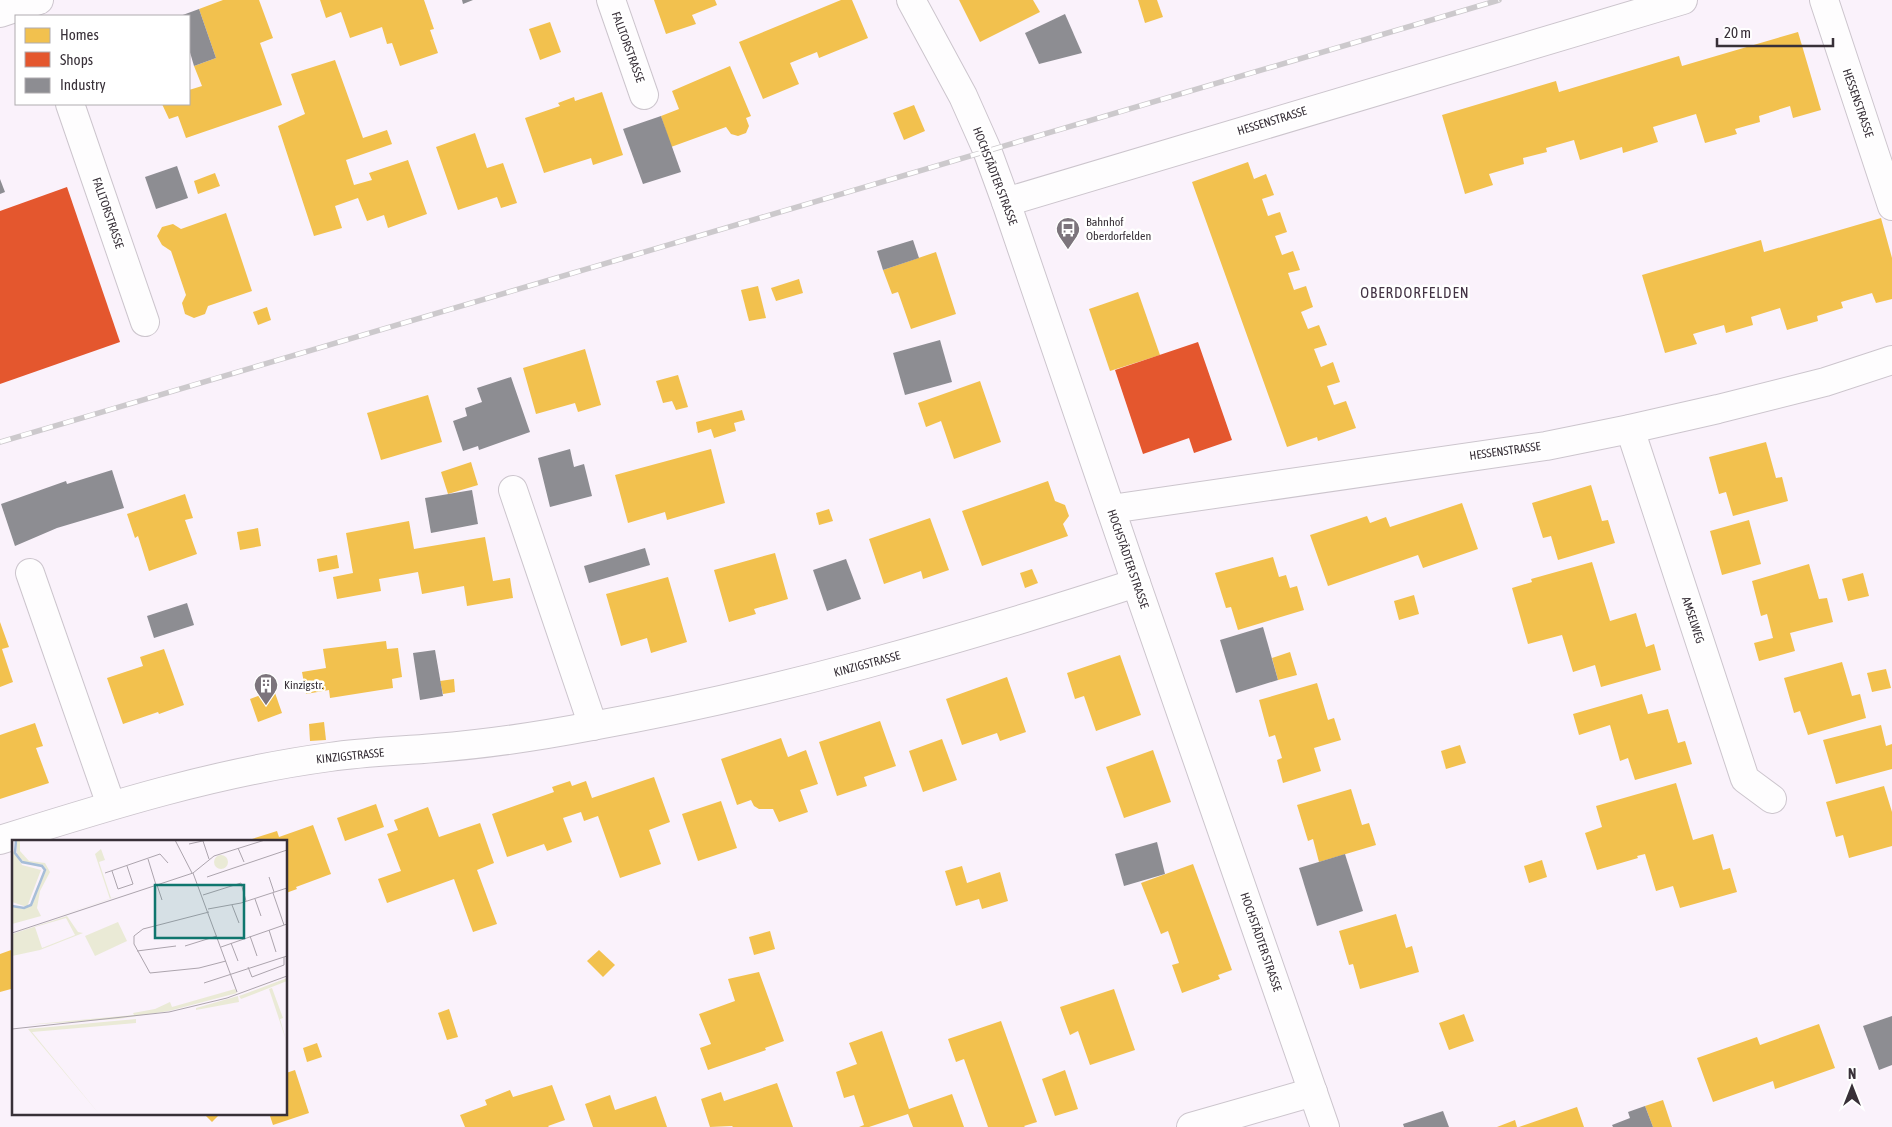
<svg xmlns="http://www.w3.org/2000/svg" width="1892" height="1127" font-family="'Asap Condensed',sans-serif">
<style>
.homes{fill:#f2c14e}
.shops{fill:#e4572e}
.industry{fill:#8d8d92}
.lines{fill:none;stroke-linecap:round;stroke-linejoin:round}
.minor-casing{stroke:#ccc5cd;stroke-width:30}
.minor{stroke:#fefdfe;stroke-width:28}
.rail-casing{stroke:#ccc9cc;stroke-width:5.5}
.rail{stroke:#fff;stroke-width:4;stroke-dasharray:11;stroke-linecap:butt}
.labels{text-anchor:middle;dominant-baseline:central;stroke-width:5;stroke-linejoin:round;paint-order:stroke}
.street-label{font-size:12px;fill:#383038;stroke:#fff}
.poi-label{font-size:12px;fill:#383038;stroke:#fff;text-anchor:start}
.quarter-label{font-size:15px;letter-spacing:1px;fill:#433344;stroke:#fff}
.inset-river{fill:none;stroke:#a7bed8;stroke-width:2.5}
.inset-road{fill:none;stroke:#aca4ad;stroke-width:1}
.view{fill:#0f766e;fill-opacity:0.15;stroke:#0f766e;stroke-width:2.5}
.inset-edge{fill:none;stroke:#383038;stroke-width:2.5}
</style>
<rect width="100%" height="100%" fill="#faf2fb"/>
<!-- homes -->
<g class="homes">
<path d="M 223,0 L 259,0 L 273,38 L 260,43 L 282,105 L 186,138 L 178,116 L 169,119 L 162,104 L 189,104 L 189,90 L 202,86 L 194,66 L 216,58 L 199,9 Z"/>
<path d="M 320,0 L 424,0 L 434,29 L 430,30 L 438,53 L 400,66 L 392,43 L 387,44 L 382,27 L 350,38 L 341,12 L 326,18 Z"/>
<path d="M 654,0 L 715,0 L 717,5 L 692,15 L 696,24 L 666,34 Z"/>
<path d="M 841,0 L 852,0 L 868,38 L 819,58 L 817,52 L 790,63 L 799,84 L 763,99 L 739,42 Z"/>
<path d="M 959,0 L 1033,0 L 1040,12 L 980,42 Z"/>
<path d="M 1138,0 L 1157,0 L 1163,17 L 1145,23 Z"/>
<path d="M 550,22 L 561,52 L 540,60 L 529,29 Z"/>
<path d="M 1798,32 L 1821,110 L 1793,118 L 1790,106 L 1759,116 L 1760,122 L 1735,129 L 1737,134 L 1705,143 L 1696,114 L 1653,127 L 1658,142 L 1623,153 L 1622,147 L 1580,160 L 1574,140 L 1546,148 L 1547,152 L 1523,158 L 1524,164 L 1489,174 L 1493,185 L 1465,194 L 1442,115 L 1556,81 L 1559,92 L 1679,56 L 1682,66 Z"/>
<path d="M 335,60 L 363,138 L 387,130 L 392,144 L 346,160 L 354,185 L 372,180 L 369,173 L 408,160 L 427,214 L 388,228 L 384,215 L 367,221 L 358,198 L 335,206 L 342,228 L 314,236 L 278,126 L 305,114 L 291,74 Z"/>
<path d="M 730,66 L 751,116 L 746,118 L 749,126 L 746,133 L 738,136 L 731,134 L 726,127 L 671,147 L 661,116 L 679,109 L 672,91 Z"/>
<path d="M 602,92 L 623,155 L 593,165 L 591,158 L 544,173 L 525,118 L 560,106 L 558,103 L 574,97 L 575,101 Z"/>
<path d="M 914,105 L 925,131 L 904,140 L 893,113 Z"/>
<path d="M 475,133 L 487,168 L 503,163 L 517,203 L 501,208 L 497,197 L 458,210 L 436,147 Z"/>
<path d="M 1248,162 L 1254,179 L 1266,174 L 1274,195 L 1262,199 L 1268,216 L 1280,212 L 1287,232 L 1275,236 L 1282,255 L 1293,251 L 1300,270 L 1288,273 L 1294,290 L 1306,286 L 1313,307 L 1301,312 L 1308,329 L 1319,325 L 1327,345 L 1314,349 L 1321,367 L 1333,362 L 1340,382 L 1327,386 L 1334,405 L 1346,401 L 1356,428 L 1318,441 L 1317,437 L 1287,447 L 1192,182 Z"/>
<path d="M 215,173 L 220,186 L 198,194 L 194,181 Z"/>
<path d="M 226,213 L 252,291 L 208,306 L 205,314 L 194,318 L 185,314 L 182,303 L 186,295 L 171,251 L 162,245 L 157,236 L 162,227 L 173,224 L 181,229 Z"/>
<path d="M 1881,218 L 1892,258 L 1892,299 L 1876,303 L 1872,293 L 1841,302 L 1843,308 L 1817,316 L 1818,321 L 1787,330 L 1780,308 L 1751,317 L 1753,325 L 1726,333 L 1724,325 L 1693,334 L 1697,344 L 1665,353 L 1642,275 L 1761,240 L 1764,252 Z"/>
<path d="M 936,252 L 956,314 L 911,329 L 898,292 L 892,294 L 883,270 Z"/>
<path d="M 799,279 L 803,293 L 776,301 L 771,288 Z"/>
<path d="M 758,286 L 766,318 L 749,321 L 741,290 Z"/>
<path d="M 1138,292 L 1160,355 L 1110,371 L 1089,309 Z"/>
<path d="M 267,307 L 271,320 L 258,325 L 253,312 Z"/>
<path d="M 585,349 L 601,405 L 578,412 L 575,403 L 536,414 L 523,368 Z"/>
<path d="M 678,375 L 688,407 L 676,410 L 672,401 L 663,403 L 656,381 Z"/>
<path d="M 980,381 L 1001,442 L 954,459 L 941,421 L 926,427 L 918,403 Z"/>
<path d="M 428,395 L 442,442 L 381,460 L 367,413 Z"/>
<path d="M 742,410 L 745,420 L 734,423 L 736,431 L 714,438 L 711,429 L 698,433 L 696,422 Z"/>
<path d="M 1766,442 L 1776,478 L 1782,477 L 1788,501 L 1733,516 L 1726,492 L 1719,494 L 1709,457 Z"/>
<path d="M 711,449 L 725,503 L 667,520 L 665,512 L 628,523 L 615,475 Z"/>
<path d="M 471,462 L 478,485 L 448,494 L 441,472 Z"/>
<path d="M 1048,481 L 1055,501 L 1065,505 L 1069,516 L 1063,524 L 1068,536 L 982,566 L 962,511 Z"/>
<path d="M 1591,485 L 1602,521 L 1608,520 L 1615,543 L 1558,560 L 1551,536 L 1543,538 L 1532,503 Z"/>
<path d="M 185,494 L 193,518 L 185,520 L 197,554 L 149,571 L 138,536 L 135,538 L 127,514 Z"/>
<path d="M 1462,503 L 1478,549 L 1423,568 L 1418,555 L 1328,586 L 1310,535 L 1367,516 L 1370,523 L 1386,517 L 1390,527 Z"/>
<path d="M 829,509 L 833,521 L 819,525 L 816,513 Z"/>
<path d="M 930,518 L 949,570 L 923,579 L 921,571 L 884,584 L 869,539 Z"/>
<path d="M 1749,520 L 1761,564 L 1722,575 L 1710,531 Z"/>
<path d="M 409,521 L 414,549 L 485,537 L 493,581 L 510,578 L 513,598 L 467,606 L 464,586 L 422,594 L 418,572 L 379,579 L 381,591 L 337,599 L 333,577 L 353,573 L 346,533 Z"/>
<path d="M 258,528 L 261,546 L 240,550 L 237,532 Z"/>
<path d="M 775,553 L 788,599 L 754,609 L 756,614 L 729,622 L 714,570 Z"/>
<path d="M 337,555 L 339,568 L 319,572 L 317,559 Z"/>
<path d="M 1273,557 L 1279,577 L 1286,575 L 1290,588 L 1297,586 L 1304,610 L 1238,630 L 1231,607 L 1226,608 L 1215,573 Z"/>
<path d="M 1592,562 L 1610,621 L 1636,613 L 1646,647 L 1654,644 L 1661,670 L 1601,687 L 1595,665 L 1573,672 L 1562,635 L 1528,644 L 1512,588 L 1532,582 L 1531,579 Z"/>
<path d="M 1809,564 L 1819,599 L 1827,598 L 1833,622 L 1790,633 L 1795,651 L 1759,661 L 1754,643 L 1773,638 L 1767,614 L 1761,616 L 1752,581 Z"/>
<path d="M 1032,569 L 1038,583 L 1025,588 L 1020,573 Z"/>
<path d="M 1863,573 L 1869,596 L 1848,601 L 1842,579 Z"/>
<path d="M 668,577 L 687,642 L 651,653 L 647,638 L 621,646 L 606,594 Z"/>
<path d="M 1414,595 L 1419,614 L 1399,620 L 1394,601 Z"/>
<path d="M 0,622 L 9,647 L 2,649 L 13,682 L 0,687 Z"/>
<path d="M 386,641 L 387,649 L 398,648 L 402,677 L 392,679 L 393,688 L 330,698 L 329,690 L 306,694 L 302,672 L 326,668 L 323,649 Z"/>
<path d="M 164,649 L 184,705 L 159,714 L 158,712 L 123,724 L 107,678 L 143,666 L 140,657 Z"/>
<path d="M 1290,652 L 1297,675 L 1278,680 L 1272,658 Z"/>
<path d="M 1120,655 L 1141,715 L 1096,731 L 1084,696 L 1075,699 L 1067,673 Z"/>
<path d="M 1842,662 L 1852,696 L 1860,694 L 1866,718 L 1808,735 L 1800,711 L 1794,713 L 1784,678 Z"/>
<path d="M 1886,669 L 1891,688 L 1872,692 L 1867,673 Z"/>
<path d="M 1007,677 L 1026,732 L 1000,741 L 997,733 L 962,745 L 946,699 Z"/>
<path d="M 454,679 L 455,692 L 443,694 L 440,681 Z"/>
<path d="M 1317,683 L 1328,720 L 1334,718 L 1341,740 L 1314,748 L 1321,771 L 1283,783 L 1277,760 L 1282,758 L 1275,735 L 1269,737 L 1259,700 Z"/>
<path d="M 274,690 L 282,713 L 258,722 L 250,699 Z"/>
<path d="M 1642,694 L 1648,714 L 1668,709 L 1678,743 L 1685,741 L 1692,764 L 1635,780 L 1628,758 L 1620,761 L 1610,725 L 1579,735 L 1573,714 Z"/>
<path d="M 880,721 L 896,766 L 864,777 L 867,786 L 837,796 L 819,742 Z"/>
<path d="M 324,722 L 326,740 L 310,741 L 309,724 Z"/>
<path d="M 35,723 L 43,746 L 36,748 L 49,783 L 0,799 L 0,735 Z"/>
<path d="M 1881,725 L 1886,746 L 1892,744 L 1892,769 L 1836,784 L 1823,740 Z"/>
<path d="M 781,738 L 788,757 L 806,750 L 818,784 L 800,790 L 808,812 L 779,822 L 773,809 L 759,809 L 754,806 L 751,800 L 737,805 L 721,759 Z"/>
<path d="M 942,739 L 957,780 L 923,792 L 909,751 Z"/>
<path d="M 1460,745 L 1466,763 L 1446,769 L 1441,751 Z"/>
<path d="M 1153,750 L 1171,802 L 1124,818 L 1106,767 Z"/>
<path d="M 654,777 L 670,822 L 649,830 L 661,864 L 620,878 L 598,816 L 584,821 L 581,812 L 563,818 L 572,842 L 547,851 L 544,844 L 507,857 L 492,814 L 554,792 L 552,787 L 570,781 L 572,786 L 586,781 L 592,798 Z"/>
<path d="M 1676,783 L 1693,840 L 1713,834 L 1723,870 L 1730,868 L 1737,892 L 1680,908 L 1673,886 L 1656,891 L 1645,854 L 1637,856 L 1638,858 L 1597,870 L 1585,833 L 1602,827 L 1596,806 Z"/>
<path d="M 1884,786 L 1892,812 L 1892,846 L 1849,858 L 1843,835 L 1836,837 L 1826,802 Z"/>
<path d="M 1351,789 L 1362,825 L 1369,823 L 1376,845 L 1319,862 L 1313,839 L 1308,841 L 1297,805 Z"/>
<path d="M 721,801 L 737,848 L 698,861 L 682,814 Z"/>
<path d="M 376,804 L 384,827 L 345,841 L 337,818 Z"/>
<path d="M 428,807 L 439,837 L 480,823 L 494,863 L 477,870 L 497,924 L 473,932 L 454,879 L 387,903 L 378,879 L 401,871 L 387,834 L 398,830 L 394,820 Z"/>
<path d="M 313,825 L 331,874 L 296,887 L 297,889 L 286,893 L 286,841 L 253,841 L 252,839 L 277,831 L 279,837 Z"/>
<path d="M 1542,860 L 1547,877 L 1529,883 L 1524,866 Z"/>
<path d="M 1193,864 L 1232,970 L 1218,975 L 1220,979 L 1182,993 L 1172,965 L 1179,963 L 1168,931 L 1161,934 L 1141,883 Z"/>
<path d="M 962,866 L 967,883 L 1000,872 L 1008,901 L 982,909 L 979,899 L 956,906 L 945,871 Z"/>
<path d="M 1396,914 L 1406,948 L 1412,946 L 1419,972 L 1360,989 L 1353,964 L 1349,965 L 1339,931 Z"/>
<path d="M 770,931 L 775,949 L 754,955 L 749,937 Z"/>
<path d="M 14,949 L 14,997 L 13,997 L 11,989 L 0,992 L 0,954 Z"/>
<path d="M 599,950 L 615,965 L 603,977 L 587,961 Z"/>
<path d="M 759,972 L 784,1041 L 765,1048 L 766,1050 L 708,1070 L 700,1048 L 711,1044 L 699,1014 L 735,1001 L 728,979 Z"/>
<path d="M 1114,989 L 1135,1050 L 1090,1065 L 1078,1031 L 1070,1035 L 1060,1007 Z"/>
<path d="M 449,1009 L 458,1037 L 447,1040 L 438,1013 Z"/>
<path d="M 1464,1014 L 1474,1041 L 1449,1050 L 1439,1023 Z"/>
<path d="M 1001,1021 L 1037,1122 L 1024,1126 L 1025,1127 L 988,1127 L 964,1059 L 956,1062 L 948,1039 Z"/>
<path d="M 1819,1024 L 1835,1068 L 1775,1089 L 1773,1081 L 1713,1102 L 1697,1058 L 1757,1037 L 1760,1045 Z"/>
<path d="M 882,1031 L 909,1109 L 952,1094 L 964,1127 L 913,1127 L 908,1114 L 869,1127 L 859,1127 L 864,1125 L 854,1095 L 844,1098 L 836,1072 L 857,1064 L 849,1043 Z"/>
<path d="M 317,1043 L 322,1057 L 307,1062 L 303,1048 Z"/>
<path d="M 295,1070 L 309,1113 L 273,1125 L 269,1113 L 286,1113 L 286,1073 Z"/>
<path d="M 1065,1070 L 1078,1109 L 1055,1116 L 1042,1079 Z"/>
<path d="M 777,1083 L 793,1127 L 733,1127 L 732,1126 L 710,1127 L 701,1099 L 721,1092 L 724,1101 Z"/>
<path d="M 552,1085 L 565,1120 L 548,1126 L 549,1127 L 465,1127 L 460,1115 L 487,1105 L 485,1100 L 510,1090 L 513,1097 Z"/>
<path d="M 610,1095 L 615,1110 L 656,1096 L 667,1127 L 593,1127 L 585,1104 Z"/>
<path d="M 1663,1100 L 1672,1127 L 1653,1127 L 1645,1106 Z"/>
<path d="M 1577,1107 L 1584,1127 L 1519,1127 Z"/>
<path d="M 203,1113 L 221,1113 L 212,1122 Z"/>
<path d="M 1515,1120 L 1517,1127 L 1497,1127 Z"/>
</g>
<!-- shops -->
<g class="shops">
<path d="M 67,187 L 120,342 L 0,384 L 0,211 Z"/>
<path d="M 1198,342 L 1232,440 L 1194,453 L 1189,438 L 1143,454 L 1115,370 Z"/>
</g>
<!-- industry -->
<g class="industry">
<path d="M 462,0 L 473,0 L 463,4 Z"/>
<path d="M 199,9 L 216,58 L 194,66 L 189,49 L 189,16 L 180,16 Z"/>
<path d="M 1065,14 L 1082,53 L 1039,64 L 1025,33 Z"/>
<path d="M 661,116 L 681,172 L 643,184 L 623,129 Z"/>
<path d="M 177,166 L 188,198 L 156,209 L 145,177 Z"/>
<path d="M 0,179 L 5,192 L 0,194 Z"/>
<path d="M 913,240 L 919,258 L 883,270 L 877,251 Z"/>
<path d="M 940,340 L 952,382 L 905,395 L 893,353 Z"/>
<path d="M 511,377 L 530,432 L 479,450 L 478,446 L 463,451 L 453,421 L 467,416 L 465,408 L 482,402 L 477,388 Z"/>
<path d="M 570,449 L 574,467 L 584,464 L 592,496 L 550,507 L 538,458 Z"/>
<path d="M 112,470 L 124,508 L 57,528 L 15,546 L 1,504 L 66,481 L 67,484 Z"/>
<path d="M 472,490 L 478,524 L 431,533 L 425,498 Z"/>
<path d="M 645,548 L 650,565 L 589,583 L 584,566 Z"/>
<path d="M 846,559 L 861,599 L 827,611 L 813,570 Z"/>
<path d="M 187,603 L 194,625 L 154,638 L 147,616 Z"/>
<path d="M 1263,627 L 1278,680 L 1236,693 L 1220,640 Z"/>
<path d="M 435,650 L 443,696 L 420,700 L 413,653 Z"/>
<path d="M 1157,842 L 1165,874 L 1124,886 L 1115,854 Z"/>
<path d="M 1345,854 L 1363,911 L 1317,926 L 1299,868 Z"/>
<path d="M 1892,1016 L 1892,1065 L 1879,1070 L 1863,1026 Z"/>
<path d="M 1645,1106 L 1653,1127 L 1613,1127 L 1612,1125 L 1630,1118 L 1628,1112 Z"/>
<path d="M 1443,1111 L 1449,1127 L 1404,1127 L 1403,1124 Z"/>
</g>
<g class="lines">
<!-- minor casing -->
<g class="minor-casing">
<g id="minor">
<path d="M 611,0 L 644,95"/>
<path d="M 911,0 L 963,96 L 987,150 L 1006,202 L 1136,583 L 1325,1127"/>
<path d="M 1824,0 L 1892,206"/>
<path d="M 0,13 L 39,0"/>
<path d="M 70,104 L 145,322"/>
<path d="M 1006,202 L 1683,0"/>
<path d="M 1630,429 L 1745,779 L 1772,799"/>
<path d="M 513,490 L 593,726"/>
<path d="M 1111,509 L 1546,446 L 1630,429 L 1718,409 L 1825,382 L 1892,360"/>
<path d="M 30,573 L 111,805"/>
<path d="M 0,840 C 108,806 217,772 330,757 C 364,752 400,751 435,748 C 487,744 540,736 592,726 C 777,693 957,641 1136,583"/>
<path d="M 1191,1127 L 1313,1092"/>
</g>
</g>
<!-- minor -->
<use href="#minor" class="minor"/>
<!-- rail casing -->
<g class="rail-casing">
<path id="rail" d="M 0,442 L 1499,0"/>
</g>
<!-- rail -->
<use href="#rail" class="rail"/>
</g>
<!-- icons -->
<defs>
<g id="bus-pin" transform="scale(1.25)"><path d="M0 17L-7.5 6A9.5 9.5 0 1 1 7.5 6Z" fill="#7c747c" stroke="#fff"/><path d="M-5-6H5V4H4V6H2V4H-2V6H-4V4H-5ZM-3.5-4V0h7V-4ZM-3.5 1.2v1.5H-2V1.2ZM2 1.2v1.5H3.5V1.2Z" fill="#fff"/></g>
<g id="building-pin" transform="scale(1.25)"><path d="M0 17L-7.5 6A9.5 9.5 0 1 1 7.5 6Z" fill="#7c747c" stroke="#fff"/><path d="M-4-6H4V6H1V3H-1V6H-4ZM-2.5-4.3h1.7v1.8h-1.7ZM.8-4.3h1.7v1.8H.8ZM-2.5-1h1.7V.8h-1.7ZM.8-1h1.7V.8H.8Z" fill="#fff"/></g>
</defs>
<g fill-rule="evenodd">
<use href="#bus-pin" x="1068" y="229"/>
<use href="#building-pin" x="266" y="685"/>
</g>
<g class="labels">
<!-- street labels -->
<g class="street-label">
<text transform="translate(628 47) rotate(70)">FALLTORSTRASSE</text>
<text transform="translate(1858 103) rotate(71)">HESSENSTRASSE</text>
<text transform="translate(1272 121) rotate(-17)">HESSENSTRASSE</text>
<text transform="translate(995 176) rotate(69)">HOCHSTÄDTER STRASSE</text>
<text transform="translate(108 213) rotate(71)">FALLTORSTRASSE</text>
<text transform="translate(1505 451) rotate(-8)">HESSENSTRASSE</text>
<text transform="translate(1128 559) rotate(71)">HOCHSTÄDTER STRASSE</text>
<text transform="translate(1693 620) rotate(72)">AMSELWEG</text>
<text transform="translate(867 664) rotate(-15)">KINZIGSTRASSE</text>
<text transform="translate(350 756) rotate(-6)">KINZIGSTRASSE</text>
<text transform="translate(1261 942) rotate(71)">HOCHSTÄDTER STRASSE</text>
</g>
<!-- poi labels -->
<g class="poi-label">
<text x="1086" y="222">Bahnhof<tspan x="1086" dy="14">Oberdorfelden</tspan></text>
<text x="284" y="685">Kinzigstr.</text>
</g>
<!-- quarter labels -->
<g class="quarter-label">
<text x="1415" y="292">OBERDORFELDEN</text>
</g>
</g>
<!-- overview -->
<g transform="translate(12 840)">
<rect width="275" height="275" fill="#faf2fb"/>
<path d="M 5,0 L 8,0 L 8,11 L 17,21 L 33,23 L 38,32 L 28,51 L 25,68 L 29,76 L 0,84 L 0,66 L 10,69 L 20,65 L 34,30 L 31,25 L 12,22 L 5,14 ZM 0,9 L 10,25 L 29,30 L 15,67 L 0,62 ZM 89,9 L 93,20 L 87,22 L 99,58 L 106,56 L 32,81 L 98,59 L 83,14 ZM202 22a7 7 0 1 1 14 0a7 7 0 1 1-14 0ZM 55,76 L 66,92 L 71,93 L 28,110 L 0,116 L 0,94 ZM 54,78 L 63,95 L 30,108 L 23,87 ZM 106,82 L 115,101 L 83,116 L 73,96 ZM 275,138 L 275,141 L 229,159 L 227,156 ZM 260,148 L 271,178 L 268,179 L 275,203 L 257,149 ZM 223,149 L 225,153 L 157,171 L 106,179 L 13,185 L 122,175 L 121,173 L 143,169 L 158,162 L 160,167 ZM 226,156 L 227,162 L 184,170 L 184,168 ZM 124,179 L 124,183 L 20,192 L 88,275 L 16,189 Z" fill="#eaead6" fill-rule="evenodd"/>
<path class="inset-river" d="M 0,66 L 12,68 L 19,65 L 33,30 L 30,26 L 10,22 L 3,13 L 4,0"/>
<path class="inset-road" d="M 163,0 L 180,33M 191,1 L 197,19M 177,4 L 195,0M 226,8 L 232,22M 136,19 L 144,45M 100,31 L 106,49 L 121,44 L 115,26M 93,33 L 148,14 L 156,23M 181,33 L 225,152M 195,37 L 275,10M 257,37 L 262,52M 145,45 L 150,60M 261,53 L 272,85M 191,55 L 229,43 L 234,61M 243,59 L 249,76M 220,65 L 227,83M 196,69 L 229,63 L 275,48M 197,72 L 131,89 L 122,96 L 122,104 L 138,133 L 187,128 L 214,121M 257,90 L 264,112M 0,93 L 181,33 L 202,16 L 253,0M 238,96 L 245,116M 219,103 L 226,121M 173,106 L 205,96M 209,107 L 275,84M 125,111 L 164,106M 236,127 L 240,137 L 272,125 L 272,117M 192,143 L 275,116M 0,189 L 157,172 L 215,158 L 275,136"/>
<path class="view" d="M 143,45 L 232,45 L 232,98 L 143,98 Z"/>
<rect width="275" height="275" class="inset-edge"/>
</g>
<!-- legend -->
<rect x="15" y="15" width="175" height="90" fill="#ffffff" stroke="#afacaf"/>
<rect x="25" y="28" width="25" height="15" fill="#f2c14e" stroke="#afacaf"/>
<text x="60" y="40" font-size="15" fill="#383038">Homes</text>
<rect x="25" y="52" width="25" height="15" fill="#e4572e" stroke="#afacaf"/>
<text x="60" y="65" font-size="15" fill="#383038">Shops</text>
<rect x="25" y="78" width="25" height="15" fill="#8d8d92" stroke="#afacaf"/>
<text x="60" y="90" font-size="15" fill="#383038">Industry</text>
<!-- north arrow -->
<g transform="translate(1852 1087)" stroke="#ffffff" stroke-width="4" paint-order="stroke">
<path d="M0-4L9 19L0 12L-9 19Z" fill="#383038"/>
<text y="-8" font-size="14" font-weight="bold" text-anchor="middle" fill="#383038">N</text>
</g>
<!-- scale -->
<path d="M1717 38v8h116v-8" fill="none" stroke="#383038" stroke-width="2.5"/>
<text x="1724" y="38" font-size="15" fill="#383038" stroke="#ffffff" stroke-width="4" paint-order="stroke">20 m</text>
</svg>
